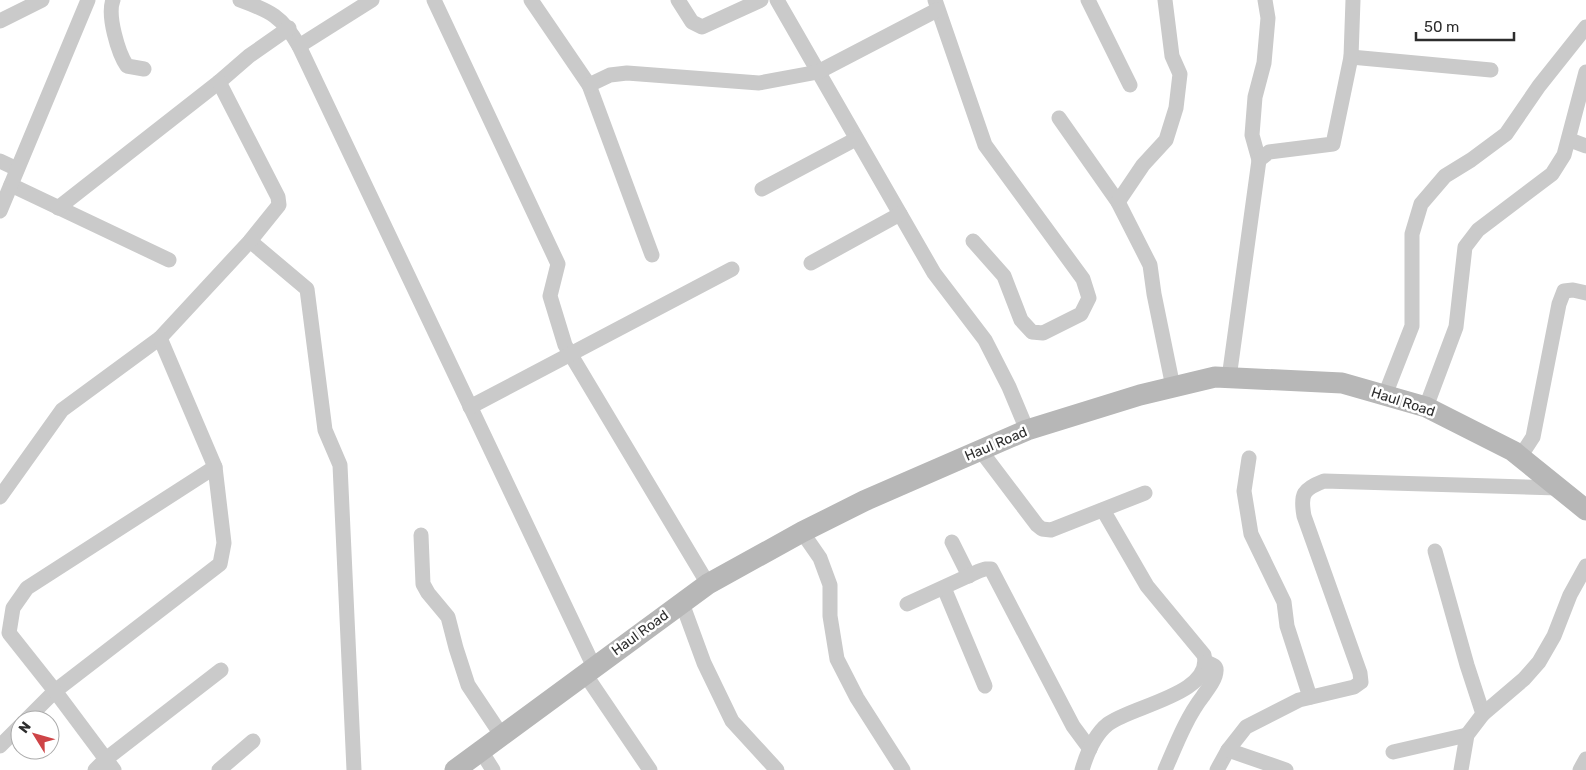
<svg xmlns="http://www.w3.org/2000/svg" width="1586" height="770" font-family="Rubik,sans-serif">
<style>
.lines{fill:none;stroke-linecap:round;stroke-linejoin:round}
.street{stroke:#cacaca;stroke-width:15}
.secondary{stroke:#b7b7b7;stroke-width:21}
.labels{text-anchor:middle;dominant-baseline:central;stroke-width:5;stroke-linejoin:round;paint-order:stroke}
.street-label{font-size:14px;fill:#2d2d2d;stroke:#fff}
</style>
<rect width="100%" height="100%" fill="#fff"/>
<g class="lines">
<!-- street -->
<g class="street">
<path d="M 113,0 C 107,15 118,53 127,66 L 144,69"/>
<path d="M 240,0 C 270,11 282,16 299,46 L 594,667"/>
<path d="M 434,0 L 558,264 L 550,296 L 565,345 L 708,584"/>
<path d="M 531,0 L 589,85 L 652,255"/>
<path d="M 678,0 L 692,22 L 702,27 L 761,0"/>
<path d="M 777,0 L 934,273 L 985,340 L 1009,387 L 1027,430"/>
<path d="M 935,0 L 985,145 L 1083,279 L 1089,298 L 1081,314 L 1043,333 L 1032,332 L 1021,320 L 1004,276 L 973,241"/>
<path d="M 1088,0 L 1130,85"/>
<path d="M 0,21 L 42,0"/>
<path d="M 299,46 L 372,0"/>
<path d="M 1351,57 L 1491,70"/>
<path d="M 589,85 L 610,75 L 627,73 L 759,83 L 818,72 L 937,10"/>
<path d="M 1059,118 L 1118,202 L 1150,265 L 1154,294 L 1173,387"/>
<path d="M 1570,140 L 1586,146"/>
<path d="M 1259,160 L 1252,135 L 1255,97 L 1264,63 L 1268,18 L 1265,0"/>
<path d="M 0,161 L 17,169"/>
<path d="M 11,185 L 169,260"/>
<path d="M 762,189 L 856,139"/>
<path d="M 1118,202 L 1143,165 L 1166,140 L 1176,108 L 1180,74 L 1172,56 L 1165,0"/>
<path d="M 58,208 L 219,82 L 249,56 L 289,28"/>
<path d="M 0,211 L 88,0"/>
<path d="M 250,241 L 307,289 L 325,430 L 340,465 L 354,770"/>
<path d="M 811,263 L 900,214"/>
<path d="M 1229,378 L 1259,160 L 1269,152 L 1333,144 L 1351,57 L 1353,0"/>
<path d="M 1385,395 L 1412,326 L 1412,234 L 1421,204 L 1445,176 L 1471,160 L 1506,134 L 1539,86 L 1586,27"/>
<path d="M 470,407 L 732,269"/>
<path d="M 1426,407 L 1456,327 L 1465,247 L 1478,230 L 1552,174 L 1564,155 L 1586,72"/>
<path d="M 981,451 L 1037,525 L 1042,529 L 1051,530 L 1145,493"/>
<path d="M 1520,457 L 1533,437 L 1559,304 L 1564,291 L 1573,290 L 1586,293"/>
<path d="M 1249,458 L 1244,491 L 1251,534 L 1284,602 L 1287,626 L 1310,697"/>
<path d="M 0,497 L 62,410 L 160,338 L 250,241 L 279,205 L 278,197 L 219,82"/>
<path d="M 802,532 L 820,558 L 830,585 L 830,616 L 837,659 L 857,698 L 903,770"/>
<path d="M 421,535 L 423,584 L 428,593 L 448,617 L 456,648 L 468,685 L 502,736"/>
<path d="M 952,542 L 969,576"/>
<path d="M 1435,551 L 1467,665 L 1483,714"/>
<path d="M 944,588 L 985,686"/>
<path d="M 682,603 L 704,663 L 732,721 L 777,770"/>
<path d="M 907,604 L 979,571 L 985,569 L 991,569 L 1073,726 L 1090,749"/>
<path d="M 585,674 L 650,770"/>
<path d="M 26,720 L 55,691 L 220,564 L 224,543 L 215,467 L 160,338"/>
<path d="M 0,746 L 20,726"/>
<path d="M 481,751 L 493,770"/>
<path d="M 1393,752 L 1467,735"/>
<path d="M 95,770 L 106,759 L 221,670"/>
<path d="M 114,770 L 55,691 L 9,633 L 13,608 L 27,588 L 215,467"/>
<path d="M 219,770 L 253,741"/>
<path d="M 1082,770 C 1087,753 1094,735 1108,724 C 1131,706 1214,694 1204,655 L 1147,586 L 1103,510"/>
<path d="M 1165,770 C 1176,745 1186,718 1203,696 C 1207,690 1216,679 1216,671 C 1217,665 1210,664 1206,662"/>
<path d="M 1217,770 L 1228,750"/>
<path d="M 1286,770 L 1228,750 L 1246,727 L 1299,700 L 1354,687 L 1361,682 L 1360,673 L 1304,516 C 1300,494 1303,489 1324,481 L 1558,488"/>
<path d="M 1461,770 L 1467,735 L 1483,714 L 1524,679 L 1539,662 L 1554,636 L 1570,595 L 1586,566"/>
<path d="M 1580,770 L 1586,759"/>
</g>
<!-- secondary -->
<path class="secondary" d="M 455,770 L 708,584 L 802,532 L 864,501 L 1027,430 L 1140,395 L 1215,377 L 1342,383 L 1426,407 L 1513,451 L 1586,510"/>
</g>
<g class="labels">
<!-- street labels -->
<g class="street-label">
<text transform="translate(1403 402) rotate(18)">Haul Road</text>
<text transform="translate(996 444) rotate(-23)">Haul Road</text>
<text transform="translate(640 633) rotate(-36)">Haul Road</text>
</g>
</g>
<!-- north arrow -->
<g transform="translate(35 735) rotate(307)"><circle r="24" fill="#ffffff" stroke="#ababab"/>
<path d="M0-4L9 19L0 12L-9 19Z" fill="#ce4447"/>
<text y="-8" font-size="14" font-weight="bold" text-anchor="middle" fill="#2d2d2d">N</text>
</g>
<!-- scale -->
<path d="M1416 32v8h98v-8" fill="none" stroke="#2d2d2d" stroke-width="2.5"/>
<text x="1424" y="32" font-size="15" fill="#2d2d2d" stroke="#ffffff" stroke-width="4" paint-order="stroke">50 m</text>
</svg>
